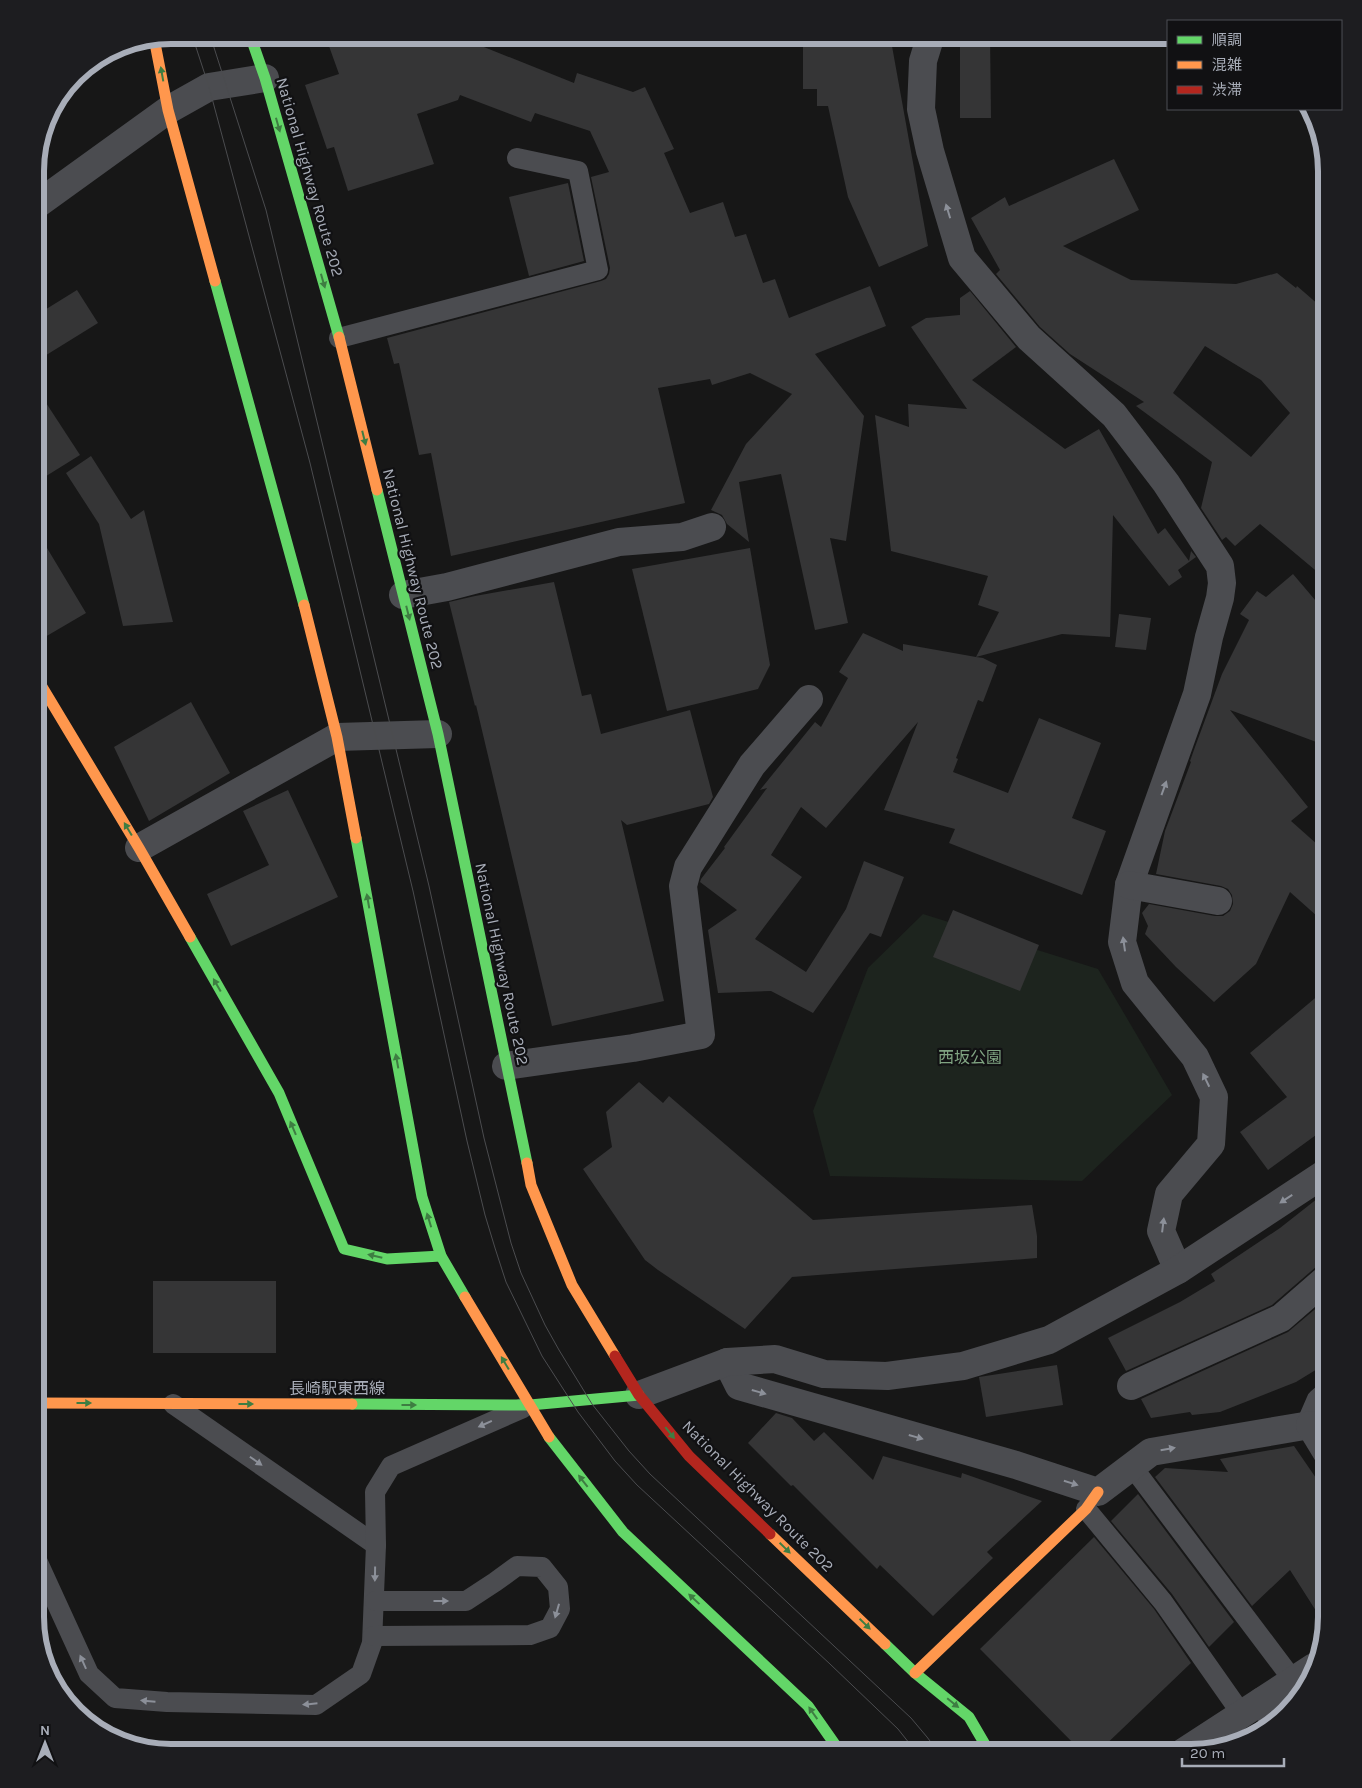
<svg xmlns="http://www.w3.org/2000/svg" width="1362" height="1788" font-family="Karla,'Noto Sans JP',sans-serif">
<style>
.green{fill:#1d241e}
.building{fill:#353536;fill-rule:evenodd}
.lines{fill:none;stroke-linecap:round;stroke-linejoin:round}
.lane{stroke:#4b4c50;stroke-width:20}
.street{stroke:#4b4c50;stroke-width:28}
.fast{stroke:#63d668;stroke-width:11}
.slow{stroke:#ff974d;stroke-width:11}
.jam{stroke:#b3261e;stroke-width:11}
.tram{stroke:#4b4c4f;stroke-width:1}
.oneway{fill:#3e7d42}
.oneway2{fill:#8c9099}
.labels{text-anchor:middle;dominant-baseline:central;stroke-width:4.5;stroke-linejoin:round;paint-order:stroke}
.street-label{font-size:16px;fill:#a8adb8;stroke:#111113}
.park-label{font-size:16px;fill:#7fa381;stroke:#111113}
.rim{fill:none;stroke:#a8adb8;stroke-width:6}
</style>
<rect width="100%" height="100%" fill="#171717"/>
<!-- green -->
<path class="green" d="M 923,914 L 1098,969 L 1172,1095 L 1082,1181 L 830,1176 L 813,1111 L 868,968 Z"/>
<!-- building -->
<g class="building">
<path d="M 325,35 L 454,35 L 574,83 L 577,73 L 633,92 L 645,87 L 674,149 L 664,153 L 690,213 L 723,202 L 735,237 L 746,234 L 763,283 L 775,279 L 789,318 L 870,286 L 886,326 L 815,354 L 864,416 L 846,541 L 830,538 L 848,623 L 815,630 L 781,474 L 739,482 L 749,542 L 727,524 L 722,515 L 711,510 L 746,444 L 792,394 L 750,373 L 712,385 L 710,379 L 658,388 L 685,503 L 451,556 L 431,453 L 419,455 L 399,363 L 394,364 L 387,338 L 601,281 L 606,279 L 609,274 L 610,268 L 591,177 L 609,172 L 590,131 L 535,113 L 531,122 L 460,95 L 458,100 L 417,114 L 434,164 L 348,191 L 334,147 L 327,149 L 305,85 L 339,74 Z"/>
<path d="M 803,35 L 890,35 L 928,246 L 879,267 L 848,197 L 828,106 L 817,106 L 817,89 L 803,89 Z"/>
<path d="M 960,35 L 990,35 L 991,118 L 960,118 Z"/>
<path d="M 1114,159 L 1139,210 L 1063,246 L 1131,280 L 1236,284 L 1277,273 L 1296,288 L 1297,286 L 1327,312 L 1327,580 L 1260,524 L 1235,546 L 1226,537 L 1222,540 L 1201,508 L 1212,462 L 1136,406 L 1144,402 L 1070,354 L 1040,327 L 996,274 L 1000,270 L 971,218 L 1005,197 L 1009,206 ZM 1205,346 L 1261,380 L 1290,413 L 1251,457 L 1173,393 Z"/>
<path d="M 568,183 L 584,261 L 529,276 L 509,197 Z"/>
<path d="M 77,290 L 98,323 L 35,362 L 35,316 Z"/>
<path d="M 970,291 L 1016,347 L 972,380 L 1065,449 L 1099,429 L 1158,534 L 1165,528 L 1189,561 L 1191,551 L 1196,557 L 1178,570 L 1182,577 L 1169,586 L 1113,515 L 1110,637 L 1062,634 L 976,657 L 983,658 L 997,665 L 983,702 L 978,700 L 956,758 L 958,759 L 953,772 L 1008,793 L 1039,718 L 1101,743 L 1072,818 L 1106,831 L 1082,895 L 949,843 L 955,829 L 884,810 L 918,722 L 826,828 L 801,807 L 771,855 L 802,877 L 755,939 L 806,972 L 846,909 L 864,861 L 904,877 L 881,937 L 870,933 L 813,1013 L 771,991 L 718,993 L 708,930 L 737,910 L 700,882 L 701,879 L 725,848 L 724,847 L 767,788 L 760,790 L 815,722 L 821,727 L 848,678 L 839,672 L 863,633 L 903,651 L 903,644 L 976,657 L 999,612 L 978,605 L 988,576 L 891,551 L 875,415 L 909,427 L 908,404 L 967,409 L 911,327 L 926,318 L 960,315 L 960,298 Z"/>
<path d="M 35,386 L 80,455 L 35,483 Z"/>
<path d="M 91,456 L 131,519 L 144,510 L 173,622 L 123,626 L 99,524 L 66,473 Z"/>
<path d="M 35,528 L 86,613 L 45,637 L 35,621 Z"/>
<path d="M 750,548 L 770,665 L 758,689 L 667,711 L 632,569 Z"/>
<path d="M 1293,574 L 1327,614 L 1327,746 L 1230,710 L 1308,807 L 1291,821 L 1327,853 L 1327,925 L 1290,892 L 1256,964 L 1214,1002 L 1176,967 L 1145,934 L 1148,926 L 1142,913 L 1149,904 L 1215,916 L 1223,916 L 1230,911 L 1233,904 L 1232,895 L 1228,889 L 1221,886 L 1156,874 L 1165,831 L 1191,762 L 1190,761 L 1195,747 L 1222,674 L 1249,620 L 1240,614 L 1257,591 L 1266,597 Z"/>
<path d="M 554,582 L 582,696 L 591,694 L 601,734 L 690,710 L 713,797 L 709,804 L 627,825 L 621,820 L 664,1001 L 552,1026 L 476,705 L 475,706 L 449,602 L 475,596 Z"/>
<path d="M 1119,614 L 1151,618 L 1146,650 L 1115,647 Z"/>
<path d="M 191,702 L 230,773 L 149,821 L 114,747 Z"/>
<path d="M 288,790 L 338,897 L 231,946 L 207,894 L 269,865 L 243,811 Z"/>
<path d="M 953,910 L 1039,945 L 1020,991 L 933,957 Z"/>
<path d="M 1327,988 L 1327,1127 L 1268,1170 L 1240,1132 L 1287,1097 L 1250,1053 Z"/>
<path d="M 639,1082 L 663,1103 L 669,1096 L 813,1220 L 1032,1205 L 1037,1236 L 1037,1258 L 792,1277 L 745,1329 L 658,1270 L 645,1260 L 583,1169 L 612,1147 L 606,1112 Z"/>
<path d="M 1327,1191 L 1327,1263 L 1317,1266 L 1272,1305 L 1126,1371 L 1108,1338 L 1180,1302 L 1215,1281 L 1211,1274 L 1280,1228 Z"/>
<rect x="153" y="1281" width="123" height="72"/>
<path d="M 1327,1299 L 1327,1363 L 1296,1382 L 1220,1412 L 1192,1415 L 1190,1412 L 1151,1418 L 1141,1399 L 1288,1332 Z"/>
<path d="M 1057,1365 L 1063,1405 L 986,1417 L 979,1377 Z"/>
<path d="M 776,1413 L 792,1418 L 814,1441 L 824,1432 L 873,1480 L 883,1456 L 961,1478 L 962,1473 L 1042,1501 L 987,1552 L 993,1558 L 933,1616 L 880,1565 L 877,1569 L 793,1485 L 791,1486 L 748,1443 Z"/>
<path d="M 1294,1446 L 1327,1494 L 1327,1617 L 1325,1625 L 1290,1570 L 1252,1606 L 1155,1477 L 1165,1468 L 1228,1472 L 1220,1459 Z"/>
<path d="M 1138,1494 L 1234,1622 L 1209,1647 L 1172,1594 L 1111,1521 Z"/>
<path d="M 1094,1537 L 1154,1609 L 1191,1663 L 1097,1753 L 1083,1753 L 980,1649 Z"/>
</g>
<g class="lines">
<!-- lane -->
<g class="lane">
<path d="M 339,338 L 598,270 L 578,171 L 517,158"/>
<path d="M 173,1404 L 376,1545"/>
<path d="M 1131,1465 L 1293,1680"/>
<path d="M 1086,1509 L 1163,1602 L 1241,1713"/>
<path d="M 35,1556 L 89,1674 L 115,1698 L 167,1702 L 316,1705 L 361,1674 L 372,1643 L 376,1545 L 375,1492 L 391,1466 L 523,1408"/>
<path d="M 373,1636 L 530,1635 L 550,1628 L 560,1609 L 558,1587 L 542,1567 L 517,1566 L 495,1582 L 466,1601 L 375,1601"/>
</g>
<!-- street -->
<g class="street">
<path d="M 931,35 L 923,61 L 921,109 L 930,151 L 962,258 L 1029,338 L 1114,415 L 1166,483 L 1220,566 L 1222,583 L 1220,598 L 1209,637 L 1197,694 L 1129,885 L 1122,942 L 1135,983 L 1195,1057 L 1214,1097 L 1211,1144 L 1169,1194 L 1161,1231 L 1178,1270"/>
<path d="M 35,206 L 168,110 L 209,87 L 265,78"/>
<path d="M 403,595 L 447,587 L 619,542 L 682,537 L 712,527"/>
<path d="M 139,848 L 337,737 L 438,734"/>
<path d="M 1129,885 L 1218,901"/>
<path d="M 506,1066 L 633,1048 L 701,1035 L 683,886 L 688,867 L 752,765 L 809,699"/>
<path d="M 727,1362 L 739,1386 L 1016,1465 L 1098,1492 L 1151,1452 L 1310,1425"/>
<path d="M 1131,1386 L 1281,1318 L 1327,1278"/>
<path d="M 639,1395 L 727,1362 L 775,1359 L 824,1374 L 887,1376 L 963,1366 L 1049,1340 L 1178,1270 L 1327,1172"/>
<path d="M 1310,1425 L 1320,1402 L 1327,1396"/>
<path d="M 1310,1425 L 1327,1453"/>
<path d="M 1262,1701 L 1275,1721"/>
<path d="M 1182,1753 L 1314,1667"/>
</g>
<!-- fast -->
<g class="fast">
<path d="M 250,35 L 265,78 L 339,337"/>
<path d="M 215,281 L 304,605"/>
<path d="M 377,490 L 438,734 L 527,1163"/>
<path d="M 356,838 L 422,1197 L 441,1256 L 465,1297"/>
<path d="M 190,937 L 279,1093 L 344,1249 L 387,1259 L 441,1256"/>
<path d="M 352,1404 L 530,1405 L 639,1395"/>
<path d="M 549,1437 L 623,1532 L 808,1706 L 841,1753"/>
<path d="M 885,1644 L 915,1673 L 969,1717 L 990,1753"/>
</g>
<!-- slow -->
<g class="slow">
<path d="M 154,38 L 168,110 L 215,281"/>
<path d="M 339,337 L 377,490"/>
<path d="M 304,605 L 337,737 L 356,838"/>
<path d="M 35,675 L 139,848 L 190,937"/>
<path d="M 527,1163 L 531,1185 L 572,1285 L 615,1356"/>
<path d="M 465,1297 L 549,1437"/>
<path d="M 35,1403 L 352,1404"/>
<path d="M 770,1534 L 885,1644"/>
<path d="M 915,1673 L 1086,1509 L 1098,1492"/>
</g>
<!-- jam -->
<path class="jam" d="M 615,1356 L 639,1395 L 689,1456 L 770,1534"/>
<!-- tram -->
<g class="tram">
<path d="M 192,35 L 209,87 L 310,463 L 413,891 L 467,1141 L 485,1215 L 495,1248 L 506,1282 L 542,1356 L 578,1412 L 615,1461 L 637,1485 L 830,1664 L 898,1729 L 917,1753"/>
<path d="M 210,35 L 266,210 L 429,886 L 484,1138 L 511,1243 L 521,1273 L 545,1325 L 559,1350 L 592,1404 L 629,1451 L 650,1474 L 911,1718 L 927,1737 L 939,1753"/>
</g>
</g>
<!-- one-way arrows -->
<defs><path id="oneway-solid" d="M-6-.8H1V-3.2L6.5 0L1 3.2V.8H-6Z" transform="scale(1.25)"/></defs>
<g class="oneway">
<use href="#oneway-solid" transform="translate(162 74) rotate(-100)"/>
<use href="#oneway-solid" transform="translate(278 125) rotate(74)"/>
<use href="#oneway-solid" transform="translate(323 281) rotate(74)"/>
<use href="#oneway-solid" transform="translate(364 438) rotate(76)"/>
<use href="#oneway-solid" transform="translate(408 613) rotate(76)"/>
<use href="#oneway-solid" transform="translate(128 829) rotate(-121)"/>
<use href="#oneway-solid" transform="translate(368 901) rotate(-100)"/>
<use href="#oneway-solid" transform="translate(217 985) rotate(-120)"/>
<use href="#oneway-solid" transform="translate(397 1061) rotate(-100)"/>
<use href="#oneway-solid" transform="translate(293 1128) rotate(-113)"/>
<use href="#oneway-solid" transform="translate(429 1220) rotate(-107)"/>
<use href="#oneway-solid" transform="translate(375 1256) rotate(-167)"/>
<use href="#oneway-solid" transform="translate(505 1363) rotate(-121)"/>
<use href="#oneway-solid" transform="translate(84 1403)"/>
<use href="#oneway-solid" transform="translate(246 1404)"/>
<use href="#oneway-solid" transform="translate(409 1405)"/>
<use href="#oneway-solid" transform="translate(670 1433) rotate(51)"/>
<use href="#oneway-solid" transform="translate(583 1481) rotate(-128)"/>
<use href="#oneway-solid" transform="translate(785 1548) rotate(44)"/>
<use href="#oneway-solid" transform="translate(694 1599) rotate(-137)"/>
<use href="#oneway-solid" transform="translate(865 1624) rotate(44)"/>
<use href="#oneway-solid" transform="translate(953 1703) rotate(39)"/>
<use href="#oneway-solid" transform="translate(813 1713) rotate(-125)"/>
</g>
<g class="oneway2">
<use href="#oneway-solid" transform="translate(948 211) rotate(-107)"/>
<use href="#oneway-solid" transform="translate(1164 788) rotate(-70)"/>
<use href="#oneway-solid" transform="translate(1124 944) rotate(-98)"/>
<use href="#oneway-solid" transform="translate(1206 1080) rotate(-116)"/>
<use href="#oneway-solid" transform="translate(1286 1199) rotate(147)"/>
<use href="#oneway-solid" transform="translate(1163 1225) rotate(-83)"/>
<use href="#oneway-solid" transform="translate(759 1392) rotate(16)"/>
<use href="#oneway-solid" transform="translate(485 1424) rotate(156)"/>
<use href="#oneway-solid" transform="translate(916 1437) rotate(16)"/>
<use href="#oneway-solid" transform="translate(1168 1449) rotate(-10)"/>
<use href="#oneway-solid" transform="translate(256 1461) rotate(35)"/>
<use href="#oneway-solid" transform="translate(1071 1483) rotate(18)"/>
<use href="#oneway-solid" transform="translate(375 1574) rotate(91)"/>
<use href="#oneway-solid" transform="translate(441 1601)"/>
<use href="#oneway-solid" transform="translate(557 1611) rotate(106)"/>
<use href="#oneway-solid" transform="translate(83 1662) rotate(-114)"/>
<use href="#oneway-solid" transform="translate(148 1701) rotate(-175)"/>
<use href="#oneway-solid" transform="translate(310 1704) rotate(174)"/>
</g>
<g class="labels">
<!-- street labels -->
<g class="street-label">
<text transform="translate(310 177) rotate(74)">National Highway Route 202</text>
<text transform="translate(413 569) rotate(76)">National Highway Route 202</text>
<text transform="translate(502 964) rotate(78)">National Highway Route 202</text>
<text x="337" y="1388">長崎駅東西線</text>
<text transform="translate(758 1496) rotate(45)">National Highway Route 202</text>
</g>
<!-- park labels -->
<g class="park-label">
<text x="970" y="1057">西坂公園</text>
</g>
</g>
<!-- crop -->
<path d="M0 0H1362V1788H0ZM171 44H1191A127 127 0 0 1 1318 171V1617A127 127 0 0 1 1191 1744H171A127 127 0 0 1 44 1617V171A127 127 0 0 1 171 44Z" fill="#1d1d20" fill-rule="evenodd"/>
<path class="rim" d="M171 44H1191A127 127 0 0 1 1318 171V1617A127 127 0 0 1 1191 1744H171A127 127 0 0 1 44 1617V171A127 127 0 0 1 171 44Z"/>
<!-- legend -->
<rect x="1167" y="20" width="175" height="90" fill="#111113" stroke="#4d4f55"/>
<rect x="1177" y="36" width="25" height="8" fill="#63d668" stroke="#4d4f55"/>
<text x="1212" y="45" font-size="15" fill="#a8adb8">順調</text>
<rect x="1177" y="61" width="25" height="8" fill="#ff974d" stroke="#4d4f55"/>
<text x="1212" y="70" font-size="15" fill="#a8adb8">混雑</text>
<rect x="1177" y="86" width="25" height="8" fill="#b3261e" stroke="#4d4f55"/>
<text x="1212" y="95" font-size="15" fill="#a8adb8">渋滞</text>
<!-- north arrow -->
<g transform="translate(45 1743)" stroke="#111113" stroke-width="4" paint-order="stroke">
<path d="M0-4L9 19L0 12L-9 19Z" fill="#a8adb8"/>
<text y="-8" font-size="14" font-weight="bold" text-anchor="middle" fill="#a8adb8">N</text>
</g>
<!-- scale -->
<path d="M1182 1758v8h102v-8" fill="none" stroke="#a8adb8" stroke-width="2.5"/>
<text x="1190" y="1758" font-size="15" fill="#a8adb8" stroke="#111113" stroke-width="4" paint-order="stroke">20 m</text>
</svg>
